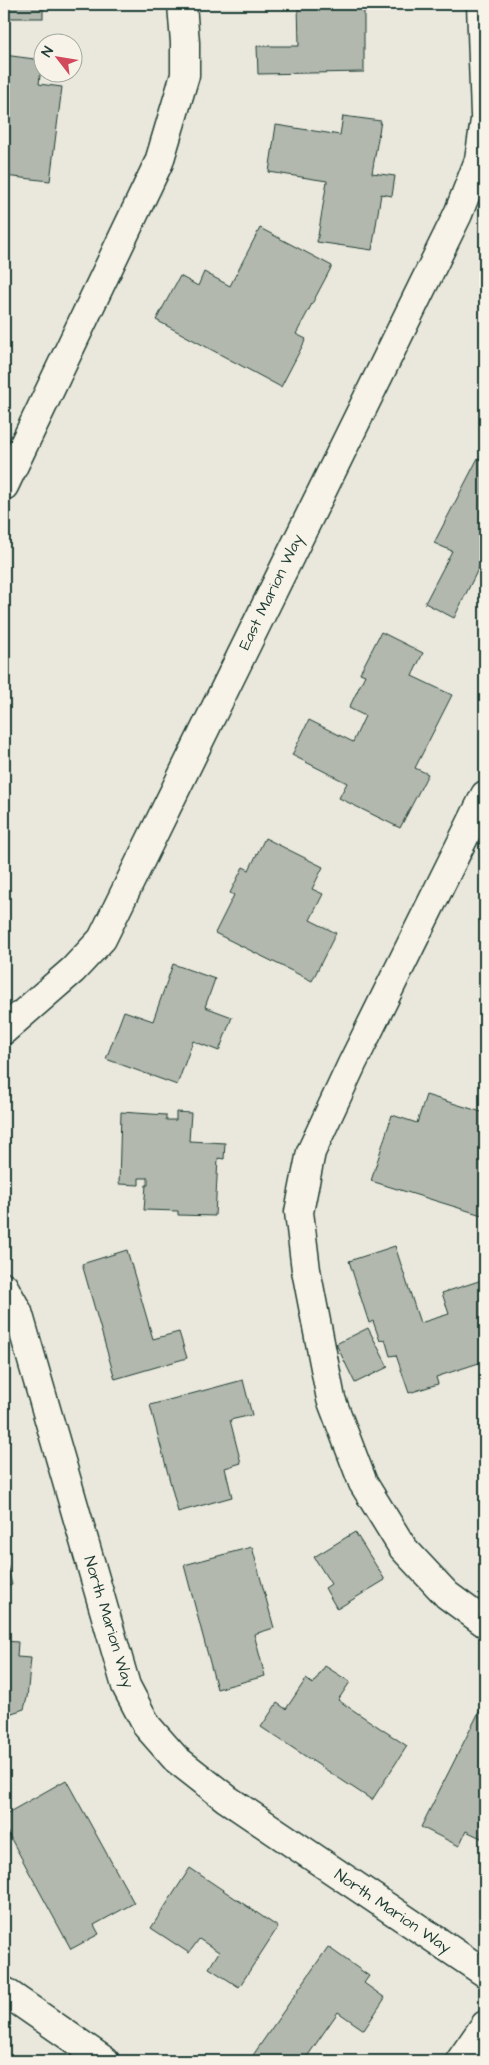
<svg xmlns="http://www.w3.org/2000/svg" width="489" height="2065" font-family="'Architects Daughter',sans-serif">
<style>
.building{fill:#b2b8ae;stroke:#1f3d34}
.lines{fill:none;stroke-linecap:round;stroke-linejoin:round}
.minor-casing{stroke:#1f3d34;stroke-width:31}
.minor{stroke:#f7f3e8;stroke-width:28}
.labels{text-anchor:middle;dominant-baseline:central;stroke-width:4;stroke-linejoin:round;paint-order:stroke}
.street-label{font-size:16px;fill:#1f3d34;stroke:#f7f3e8}
</style>
<rect width="100%" height="100%" fill="#eae8dd"/>
<filter id="ink" filterUnits="userSpaceOnUse"><feTurbulence type="fractalNoise" baseFrequency=".02" numOctaves="2"/><feDisplacementMap in="SourceGraphic" scale="10" xChannelSelector="R" yChannelSelector="G"/><feConvolveMatrix kernelMatrix="1 2 1 2 8 2 1 2 1" color-interpolation-filters="sRGB"/></filter>
<g filter="url(#ink)">
<!-- building -->
<g class="building">
<rect x="4" y="4" width="39" height="14"/>
<path d="M 298,4 L 364,4 L 364,72 L 258,74 L 257,46 L 299,46 Z"/>
<path d="M 4,55 L 42,60 L 39,84 L 62,87 L 50,181 L 4,176 Z"/>
<path d="M 343,116 L 381,121 L 372,173 L 395,176 L 392,196 L 381,194 L 372,250 L 317,242 L 327,181 L 269,172 L 276,125 L 340,135 Z"/>
<path d="M 260,228 L 332,266 L 296,334 L 306,339 L 281,387 L 156,320 L 180,276 L 198,286 L 204,272 L 230,286 Z"/>
<path d="M 478,458 L 485,462 L 485,555 L 454,618 L 425,603 L 452,551 L 434,543 Z"/>
<path d="M 381,632 L 423,653 L 412,676 L 452,695 L 415,768 L 428,774 L 400,828 L 339,798 L 347,783 L 292,755 L 309,720 L 353,742 L 365,716 L 349,708 L 365,675 L 360,673 Z"/>
<path d="M 265,838 L 323,867 L 312,889 L 323,894 L 310,920 L 336,933 L 312,981 L 215,933 L 234,895 L 230,893 L 243,867 L 249,870 Z"/>
<path d="M 173,964 L 215,979 L 205,1007 L 232,1017 L 219,1051 L 193,1041 L 177,1085 L 106,1059 L 124,1011 L 153,1021 Z"/>
<path d="M 426,1095 L 485,1113 L 485,1216 L 371,1181 L 392,1115 L 417,1123 Z"/>
<path d="M 121,1112 L 166,1115 L 166,1120 L 176,1120 L 176,1112 L 191,1113 L 189,1141 L 225,1143 L 224,1159 L 218,1158 L 215,1216 L 178,1215 L 178,1211 L 144,1210 L 146,1185 L 148,1185 L 148,1178 L 139,1178 L 139,1185 L 119,1184 Z"/>
<path d="M 395,1246 L 420,1323 L 449,1314 L 442,1293 L 485,1279 L 485,1361 L 436,1377 L 438,1384 L 409,1393 L 396,1355 L 390,1356 L 385,1339 L 380,1341 L 373,1321 L 369,1323 L 349,1261 Z"/>
<path d="M 127,1250 L 153,1339 L 179,1332 L 187,1358 L 115,1379 L 82,1264 Z"/>
<path d="M 368,1328 L 388,1367 L 355,1383 L 336,1344 Z"/>
<path d="M 243,1380 L 252,1415 L 230,1420 L 241,1463 L 225,1468 L 232,1497 L 178,1512 L 150,1405 Z"/>
<path d="M 355,1532 L 385,1580 L 337,1609 L 325,1588 L 331,1584 L 314,1557 Z"/>
<path d="M 252,1547 L 274,1628 L 254,1634 L 265,1676 L 217,1689 L 184,1565 Z"/>
<path d="M 4,1553 L 12,1585 L 4,1587 Z"/>
<path d="M 4,1641 L 18,1642 L 17,1657 L 31,1658 L 27,1698 L 24,1709 L 6,1715 L 4,1744 Z"/>
<path d="M 325,1666 L 350,1682 L 338,1700 L 407,1746 L 372,1800 L 261,1727 L 277,1703 L 286,1709 L 306,1679 L 313,1684 Z"/>
<path d="M 482,1706 L 485,1707 L 485,1840 L 466,1831 L 459,1846 L 421,1827 Z"/>
<path d="M 66,1780 L 134,1903 L 94,1925 L 99,1934 L 71,1949 L 4,1826 L 4,1815 Z"/>
<path d="M 190,1868 L 278,1927 L 239,1987 L 209,1968 L 219,1952 L 199,1939 L 189,1953 L 151,1928 Z"/>
<path d="M 328,1947 L 369,1976 L 364,1983 L 385,1998 L 364,2030 L 338,2012 L 304,2061 L 249,2061 Z"/>
</g>
<g class="lines">
<!-- minor casing -->
<g class="minor-casing">
<g id="minor">
<path d="M 481,4 L 485,115"/>
<path d="M 4,486 L 159,162 L 185,75 L 185,43 L 182,4"/>
<path d="M 485,795 L 352,1064 L 311,1152 L 299,1212 L 306,1270 L 331,1399 L 363,1483 L 403,1548 L 447,1595 L 485,1623"/>
<path d="M 4,1030 L 73,970 L 102,939 L 458,214 L 479,160 L 485,120"/>
<path d="M 4,1287 L 18,1312 L 126,1686 L 147,1726 L 176,1759 L 227,1799 L 485,1973"/>
<path d="M 4,1991 L 105,2061"/>
<path d="M 460,2061 L 485,2025"/>
</g>
</g>
<!-- minor -->
<use href="#minor" class="minor"/>
</g>
</g>
<g class="labels">
<!-- street labels -->
<g class="street-label">
<text transform="translate(271 592) rotate(-64)">East Marion Way</text>
<text transform="translate(109 1622) rotate(73)">North Marion Way</text>
<text transform="translate(393 1911) rotate(34)">North Marion Way</text>
</g>
</g>
<!-- margin -->
<rect width="489" height="2065" fill="none" stroke="#f7f3e8" stroke-width="20"/>
<rect x="10" y="10" width="469" height="2045" fill="none" stroke="#1f3d34" stroke-width="2" filter="url(#ink)"/>
<!-- north arrow -->
<g transform="translate(58 58) rotate(301)"><circle r="24" fill="#f7f3e8" stroke="#a1aaa0"/>
<path d="M0-4L9 19L0 12L-9 19Z" fill="#d1495b"/>
<text y="-8" font-size="14" font-weight="bold" text-anchor="middle" fill="#1f3d34">N</text>
</g>
</svg>
